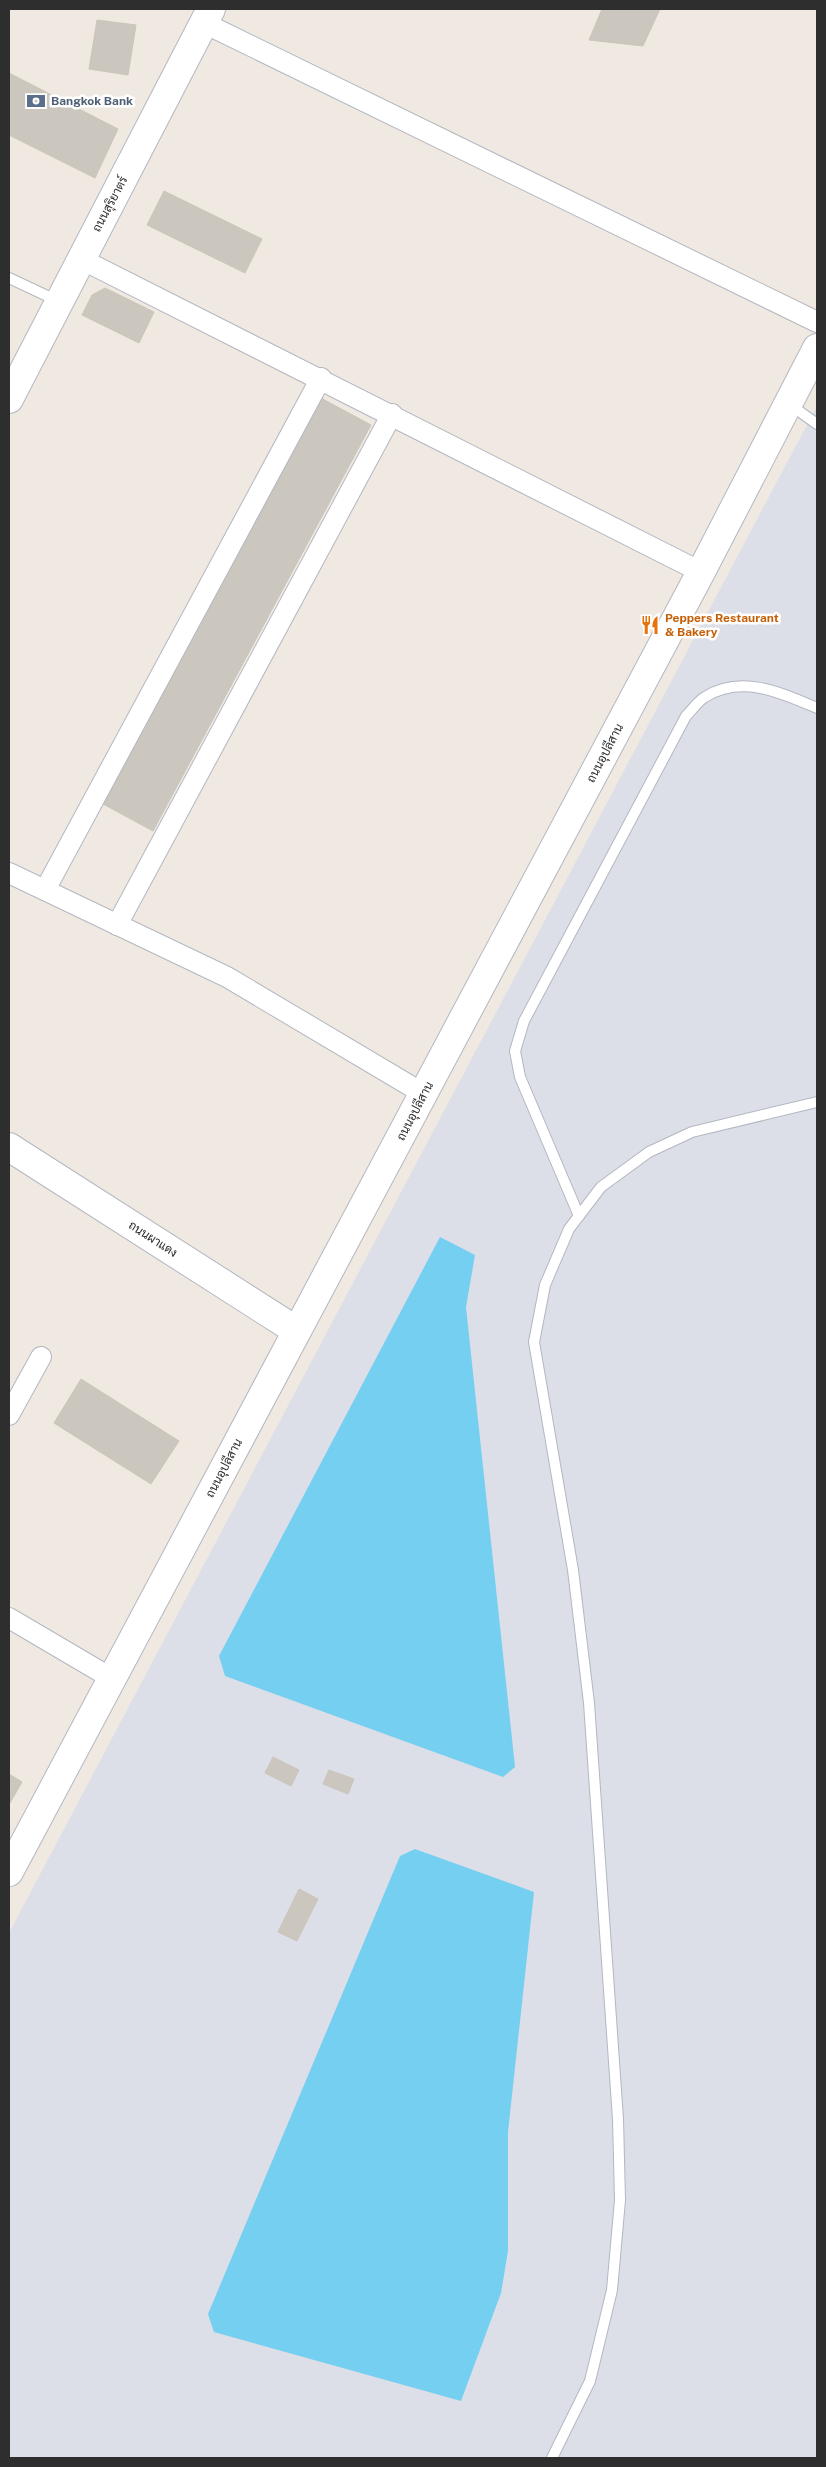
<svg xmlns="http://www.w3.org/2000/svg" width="826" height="2467" font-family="'Public Sans',Sarabun,sans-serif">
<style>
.airport{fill:#dcdee8}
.water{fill:#75cff0}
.building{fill:#cbc7bf;stroke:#cbc5ba}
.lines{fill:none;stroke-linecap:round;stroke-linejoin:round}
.lane-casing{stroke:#b4b7c1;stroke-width:12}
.street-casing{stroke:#b4b7c1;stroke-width:22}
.secondary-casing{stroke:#b4b7c1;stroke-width:30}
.lane{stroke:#fff;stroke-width:10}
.street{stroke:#fff;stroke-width:20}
.secondary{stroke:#fff;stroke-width:28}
.labels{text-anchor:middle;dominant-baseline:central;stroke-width:5;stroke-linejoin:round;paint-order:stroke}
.service-label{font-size:12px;font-weight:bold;fill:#4e5e75;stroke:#fff;text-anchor:start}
.street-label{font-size:12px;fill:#2e2e2e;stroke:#fff}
.food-label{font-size:12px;font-weight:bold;fill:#c56008;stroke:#fff;text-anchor:start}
</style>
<rect width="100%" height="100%" fill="#efe9e1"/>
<!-- airport -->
<path class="airport" d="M 817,406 L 817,2458 L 9,2458 L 9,1933 Z"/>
<!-- water -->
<g class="water">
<path d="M 440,1237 L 475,1255 L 466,1307 L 515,1767 L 503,1777 L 225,1676 L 219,1656 Z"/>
<path d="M 415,1849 L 534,1892 L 508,2132 L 508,2251 L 501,2293 L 461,2401 L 214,2332 L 208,2314 L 400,1856 Z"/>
</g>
<!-- building -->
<g class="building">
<path d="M 602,9 L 660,9 L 643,46 L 589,40 Z"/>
<path d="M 97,20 L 136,25 L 128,75 L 89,69 Z"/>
<path d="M 9,73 L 118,129 L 95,178 L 9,135 Z"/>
<path d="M 164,191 L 262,239 L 245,273 L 147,225 Z"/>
<path d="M 105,288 L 154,312 L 139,343 L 82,315 L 92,295 Z"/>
<path d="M 321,398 L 371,425 L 153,831 L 103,804 Z"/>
<path d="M 81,1379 L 179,1441 L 151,1484 L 54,1423 Z"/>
<path d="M 273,1757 L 299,1770 L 291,1786 L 265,1773 Z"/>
<path d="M 329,1770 L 354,1779 L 348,1794 L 323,1784 Z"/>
<path d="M 9,1774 L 22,1782 L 10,1803 L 9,1803 Z"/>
<path d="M 299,1889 L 318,1899 L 297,1941 L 278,1932 Z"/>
</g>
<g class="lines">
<!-- lane casing -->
<g class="lane-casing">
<g id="lane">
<path d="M 9,278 L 58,301"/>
<path d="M 789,404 L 817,424"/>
<path d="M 579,1216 L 520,1077 L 515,1051 L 524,1021 L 686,716 C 692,710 698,701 705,697 C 742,674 782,693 817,708"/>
<path d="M 552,2458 L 590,2381 L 612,2290 L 620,2200 L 618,2119 L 589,1703 L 573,1570 L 534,1342 L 545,1285 L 569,1229 L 601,1187 L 649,1152 L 692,1132 L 817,1102"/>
</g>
</g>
<!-- street casing -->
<g class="street-casing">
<g id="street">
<path d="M 204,23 L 817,322"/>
<path d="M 81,259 L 701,572"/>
<path d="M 9,873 L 227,977 L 424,1094"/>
<path d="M 45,890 L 321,378"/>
<path d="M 117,925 L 392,414"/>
<path d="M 9,1415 L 41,1357"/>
<path d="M 9,1618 L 111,1678"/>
</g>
</g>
<!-- secondary casing -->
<g class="secondary-casing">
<g id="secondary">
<path d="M 9,399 L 211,9"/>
<path d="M 9,1147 L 297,1331"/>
<path d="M 9,1872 L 701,572 L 817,348"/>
</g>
</g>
<!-- lane -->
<use href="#lane" class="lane"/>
<!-- street -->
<use href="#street" class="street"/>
<!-- secondary -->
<use href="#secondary" class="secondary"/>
</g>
<!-- icons -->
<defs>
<g id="bank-bare" transform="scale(1.5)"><path d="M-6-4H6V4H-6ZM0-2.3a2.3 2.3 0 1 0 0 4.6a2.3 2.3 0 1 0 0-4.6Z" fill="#5c6f8a" stroke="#fff" stroke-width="2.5" paint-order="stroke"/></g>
<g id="restaurant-bare" transform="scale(1.5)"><path d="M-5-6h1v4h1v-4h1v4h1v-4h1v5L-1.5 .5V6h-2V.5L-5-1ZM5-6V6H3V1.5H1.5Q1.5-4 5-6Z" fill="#e8710a" stroke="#fff" stroke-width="2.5" paint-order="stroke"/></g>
</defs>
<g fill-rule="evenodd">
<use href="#bank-bare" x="36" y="101"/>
<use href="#restaurant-bare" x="650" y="625"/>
</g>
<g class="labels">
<!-- service labels -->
<g class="service-label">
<text x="51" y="101">Bangkok Bank</text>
</g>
<!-- street labels -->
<g class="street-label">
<text transform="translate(110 204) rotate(-62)">ถนนสุริยาตร์</text>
<text transform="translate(605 753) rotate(-62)">ถนนอุปลีสาน</text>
<text transform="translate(415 1111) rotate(-62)">ถนนอุปลีสาน</text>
<text transform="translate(153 1239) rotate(33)">ถนนผาแดง</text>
<text transform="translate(224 1468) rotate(-62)">ถนนอุปลีสาน</text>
</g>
<!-- food labels -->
<g class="food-label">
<text x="665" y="618">Peppers Restaurant<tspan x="665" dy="14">&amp; Bakery</tspan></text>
</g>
</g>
<!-- border -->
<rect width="826" height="2467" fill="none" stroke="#2e2e2e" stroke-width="20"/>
</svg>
